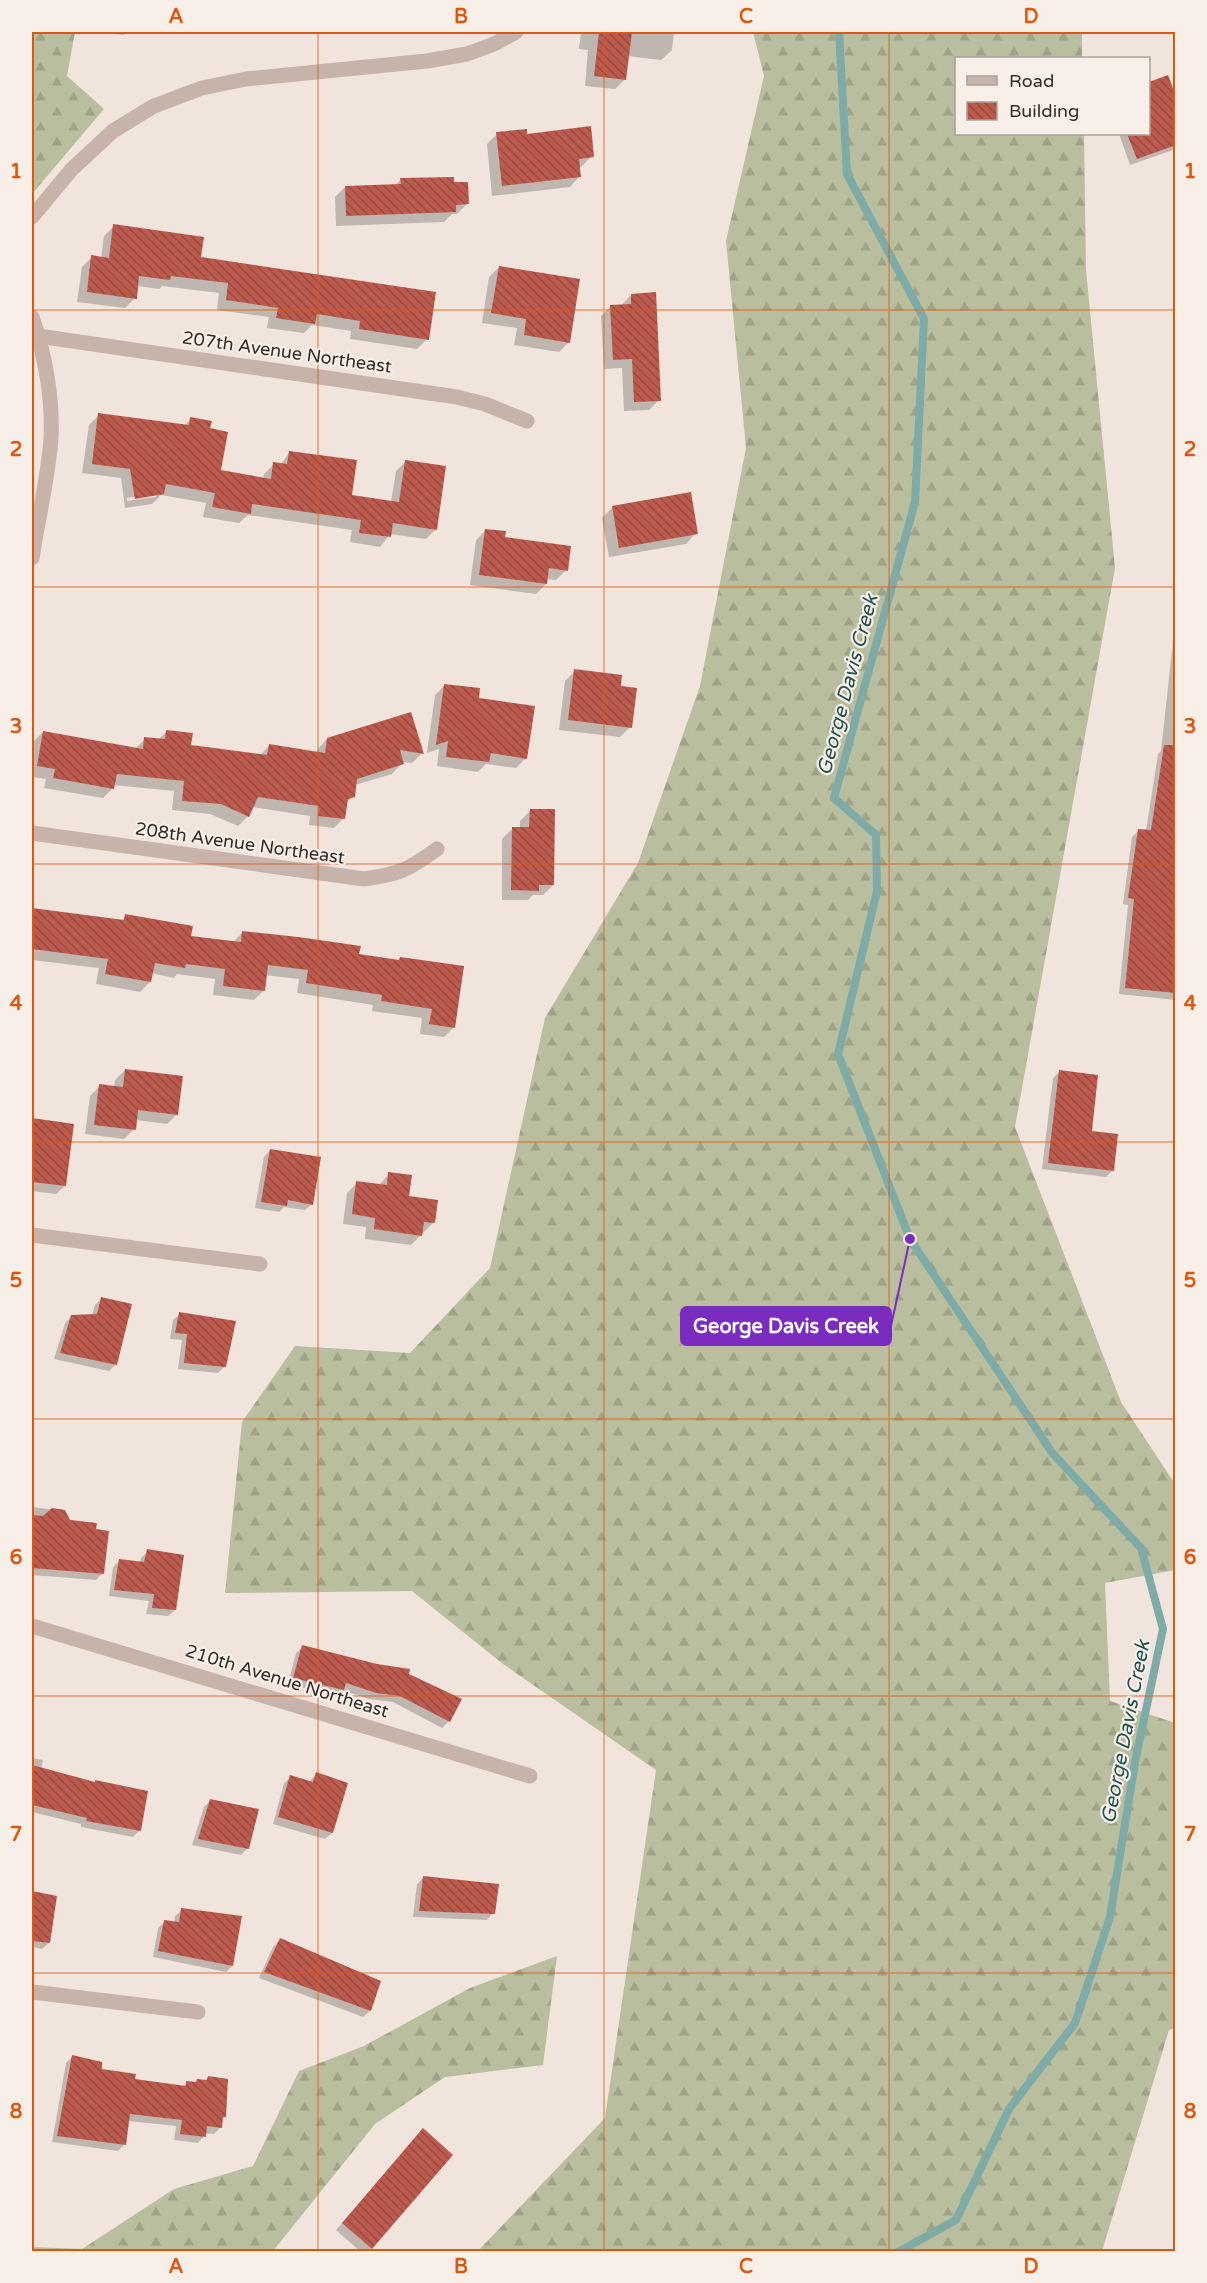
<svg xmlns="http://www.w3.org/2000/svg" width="1207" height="2283" font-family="'Varela Round',sans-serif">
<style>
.forest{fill:url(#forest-firs)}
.shadow{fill:#0003;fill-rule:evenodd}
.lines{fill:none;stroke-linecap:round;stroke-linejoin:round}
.stream{stroke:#7eaba7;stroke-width:8}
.building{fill:url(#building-back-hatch)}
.street{stroke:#c8b3aa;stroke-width:15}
.grid{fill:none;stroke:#df570d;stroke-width:1.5;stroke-opacity:0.55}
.labels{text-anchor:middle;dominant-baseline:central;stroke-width:4.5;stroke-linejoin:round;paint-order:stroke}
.street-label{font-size:18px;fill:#352b29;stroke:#f8efe9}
.water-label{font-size:20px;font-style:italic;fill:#215450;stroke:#f8efe9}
.leader{fill:none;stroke:#7b2cbf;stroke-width:2}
.callout-dot{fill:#7b2cbf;stroke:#f8efe9;stroke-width:2}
.callout{fill:#7b2cbf;stroke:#7b2cbf;stroke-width:2}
.callout-label{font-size:20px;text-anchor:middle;font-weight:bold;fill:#fff}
.neatline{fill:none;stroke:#df570d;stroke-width:2}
.grid-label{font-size:20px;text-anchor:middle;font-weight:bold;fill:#df570d}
</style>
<defs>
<pattern id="forest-firs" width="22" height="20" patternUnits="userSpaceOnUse" patternTransform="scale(1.5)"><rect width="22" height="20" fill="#b8be9e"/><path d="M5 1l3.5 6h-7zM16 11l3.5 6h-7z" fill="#9fa388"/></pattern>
<pattern id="building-back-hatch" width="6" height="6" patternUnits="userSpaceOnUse" patternTransform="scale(1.5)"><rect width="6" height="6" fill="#bd5a4e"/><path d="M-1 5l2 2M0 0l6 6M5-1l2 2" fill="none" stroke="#9a4b41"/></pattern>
</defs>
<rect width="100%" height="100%" fill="#f0e4dd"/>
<!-- forest -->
<g class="forest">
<path d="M 32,32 L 75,32 L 67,76 L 104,109 L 32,194 Z"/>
<path d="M 753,32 L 1082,32 L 1082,58 L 956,58 L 956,134 L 1084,134 L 1086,270 L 1115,568 L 1015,1127 L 1121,1402 L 1175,1484 L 1175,1570 L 1105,1583 L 1110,1701 L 1175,1723 L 1176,2028 L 1169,2030 L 1102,2251 L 478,2251 L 605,2118 L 656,1770 L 503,1664 L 412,1591 L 225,1593 L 242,1422 L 295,1346 L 410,1353 L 490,1268 L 545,1018 L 638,863 L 700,686 L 746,448 L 726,241 L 764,76 Z"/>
<path d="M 557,1956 L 543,2065 L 445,2077 L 375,2124 L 273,2251 L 32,2251 L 32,2247 L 82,2249 L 174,2189 L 253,2166 L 299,2071 L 364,2046 L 470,1988 Z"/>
</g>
<!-- shadow -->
<g class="shadow">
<path d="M 91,32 L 128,32 L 124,35 Z"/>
<path d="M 148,32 L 175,32 L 173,33 Z"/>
<path d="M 290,32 L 325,32 L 290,34 Z"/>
<path d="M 581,32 L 674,32 L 672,50 L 661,60 L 627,56 L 625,79 L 615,89 L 585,86 L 588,50 L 579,49 Z"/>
<path d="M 1167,77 L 1176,101 L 1176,149 L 1130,165 L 1119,134 L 1148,134 L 1148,83 Z"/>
<path d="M 497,134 L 526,135 L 592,156 L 582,166 L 579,167 L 580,176 L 570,187 L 492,196 L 487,144 Z"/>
<path d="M 401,179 L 453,184 L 467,204 L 457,214 L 452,214 L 444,222 L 336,226 L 335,197 L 345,187 L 395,186 Z"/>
<path d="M 114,226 L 200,258 L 427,339 L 417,349 L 350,339 L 351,331 L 312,325 L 304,333 L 267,328 L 269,317 L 217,310 L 219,293 L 162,286 L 159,289 L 137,286 L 135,298 L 125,308 L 77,302 L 82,267 L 92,257 L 101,258 L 104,236 Z"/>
<path d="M 499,267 L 569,342 L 559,352 L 514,345 L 517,328 L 482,323 L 489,277 Z"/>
<path d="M 631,295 L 659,400 L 649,410 L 624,411 L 622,368 L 604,369 L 601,316 L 611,306 L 621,306 Z"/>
<path d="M 99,415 L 184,426 L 191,419 L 208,430 L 220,471 L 263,479 L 264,474 L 274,464 L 280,465 L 290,452 L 350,497 L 391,502 L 396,471 L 406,461 L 436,529 L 426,539 L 390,534 L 380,547 L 350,542 L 352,530 L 248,515 L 239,523 L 203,517 L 206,503 L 161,495 L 152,504 L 125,508 L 121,478 L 82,473 L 89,425 ZM 156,494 L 156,497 L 127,501 L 127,498 Z"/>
<path d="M 690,494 L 696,533 L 686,544 L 609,557 L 602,518 L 612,508 Z"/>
<path d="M 486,530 L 503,539 L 566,570 L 556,580 L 546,579 L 546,584 L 536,594 L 470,585 L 476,540 Z"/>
<path d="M 1176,614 L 1176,1000 L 1119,994 L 1128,905 L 1123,904 L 1132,837 L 1139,830 L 1146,831 L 1158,754 L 1161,751 Z"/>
<path d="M 575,671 L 619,687 L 630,727 L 620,737 L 559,730 L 565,681 Z"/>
<path d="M 445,685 L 477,700 L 526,758 L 516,768 L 486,764 L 478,772 L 437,766 L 439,749 L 427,753 L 435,695 Z"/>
<path d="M 43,732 L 135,749 L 145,739 L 158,740 L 166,732 L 190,746 L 260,755 L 269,746 L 317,753 L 317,750 L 327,739 L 422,753 L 412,763 L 401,762 L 402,763 L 392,774 L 355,785 L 353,796 L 345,804 L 344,818 L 334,828 L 309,825 L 310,816 L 252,807 L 248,816 L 238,826 L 210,814 L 172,810 L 174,791 L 113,785 L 113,788 L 103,798 L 44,788 L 46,779 L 32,777 L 33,742 Z"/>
<path d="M 530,811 L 553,885 L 543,895 L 533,895 L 528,900 L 502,900 L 502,839 L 512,829 L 520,829 L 520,821 Z"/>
<path d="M 32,909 L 121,921 L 126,916 L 190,937 L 233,942 L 243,932 L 358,955 L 397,961 L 400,958 L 454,1027 L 444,1037 L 420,1034 L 422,1018 L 372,1011 L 373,1005 L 297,993 L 299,979 L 265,975 L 264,990 L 254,1000 L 213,995 L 215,979 L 177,974 L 174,978 L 151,973 L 150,982 L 140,992 L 96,984 L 99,968 L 32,960 Z"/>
<path d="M 125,1070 L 177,1114 L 167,1124 L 136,1120 L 134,1129 L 124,1139 L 85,1134 L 90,1096 L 100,1086 L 114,1088 L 115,1080 Z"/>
<path d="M 1059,1072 L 1090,1132 L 1113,1170 L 1106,1177 L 1042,1169 L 1053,1078 Z"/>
<path d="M 32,1120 L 72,1125 L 65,1186 L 56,1194 L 32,1191 Z"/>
<path d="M 270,1150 L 312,1204 L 305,1210 L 284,1207 L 279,1212 L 255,1208 L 264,1157 Z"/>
<path d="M 389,1174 L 407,1197 L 433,1223 L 411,1245 L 365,1239 L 366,1227 L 343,1224 L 347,1193 L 357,1183 L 378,1186 Z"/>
<path d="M 101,1299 L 116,1364 L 109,1371 L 54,1359 L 65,1323 L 72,1316 L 92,1315 L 95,1305 Z"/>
<path d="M 180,1314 L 225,1366 L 218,1373 L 178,1369 L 182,1340 L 170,1339 L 173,1320 Z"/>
<path d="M 32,1507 L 64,1511 L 69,1521 L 94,1531 L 102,1574 L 96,1580 L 32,1575 Z"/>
<path d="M 148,1551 L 175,1610 L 168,1616 L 146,1614 L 149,1601 L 109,1596 L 113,1567 L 119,1561 L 140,1563 L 141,1558 Z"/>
<path d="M 303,1647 L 408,1675 L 460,1700 L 449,1721 L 442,1728 L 393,1702 L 369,1699 L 341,1690 L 336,1696 L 288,1684 L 296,1653 Z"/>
<path d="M 32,1758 L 43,1760 L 41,1769 L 140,1830 L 133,1837 L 81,1827 L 81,1824 L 32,1812 Z"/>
<path d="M 316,1774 L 347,1784 L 332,1833 L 325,1839 L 273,1824 L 284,1783 L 291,1777 L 309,1782 Z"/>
<path d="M 211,1800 L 248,1848 L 241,1855 L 192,1845 L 204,1807 Z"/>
<path d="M 424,1877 L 493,1913 L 487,1920 L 413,1917 L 417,1884 Z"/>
<path d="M 32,1893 L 55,1897 L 49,1943 L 42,1949 L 32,1947 Z"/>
<path d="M 182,1910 L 232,1966 L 226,1972 L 153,1957 L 158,1928 L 165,1922 L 174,1923 L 175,1916 Z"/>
<path d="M 280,1940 L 379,1981 L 370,2011 L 363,2017 L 259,1978 L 273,1947 Z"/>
<path d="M 72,2057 L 100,2070 L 133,2080 L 182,2087 L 187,2083 L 204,2082 L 208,2077 L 224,2117 L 222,2120 L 221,2127 L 214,2134 L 205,2133 L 204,2136 L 198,2143 L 174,2140 L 176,2126 L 128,2121 L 125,2144 L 118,2151 L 52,2142 L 66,2063 Z"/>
<path d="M 417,2137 L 371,2248 L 368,2252 L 361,2252 L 336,2230 Z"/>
</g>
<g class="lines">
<!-- stream -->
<path class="stream" d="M 839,32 L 847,174 L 924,319 L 915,502 L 834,798 L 876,835 L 877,891 L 838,1054 L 910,1239 L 1053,1454 L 1141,1548 L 1163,1629 L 1135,1762 L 1110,1917 L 1075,2023 L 1009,2109 L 956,2220 L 898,2252"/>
</g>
<!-- building -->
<g class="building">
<path d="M 599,32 L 632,32 L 626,80 L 594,76 Z"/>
<path d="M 1168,75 L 1176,96 L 1176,145 L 1137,159 L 1127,134 L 1149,134 L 1149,82 Z"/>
<path d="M 591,126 L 594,157 L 579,159 L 581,177 L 502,186 L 496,132 L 527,129 L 527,134 Z"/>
<path d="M 454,177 L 454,182 L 468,182 L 469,204 L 456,205 L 456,212 L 346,216 L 345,186 L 401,184 L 400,178 Z"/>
<path d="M 113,224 L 204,237 L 201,257 L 436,292 L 429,340 L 359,329 L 360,321 L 317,314 L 315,324 L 276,318 L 278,308 L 226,300 L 228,283 L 171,276 L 170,280 L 139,276 L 137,299 L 87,292 L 91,255 L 109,258 Z"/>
<path d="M 499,266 L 580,279 L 570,343 L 524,335 L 526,319 L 491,313 Z"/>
<path d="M 656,292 L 661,401 L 634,402 L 632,359 L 613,360 L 610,305 L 631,304 L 631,294 Z"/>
<path d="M 98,413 L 189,425 L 190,417 L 212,421 L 210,428 L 228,432 L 221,470 L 271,479 L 273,462 L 287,464 L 289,451 L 357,460 L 352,495 L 399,502 L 405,460 L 446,466 L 437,530 L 393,523 L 391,537 L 359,533 L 361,520 L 252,504 L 251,514 L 212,507 L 215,493 L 166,484 L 164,494 L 135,499 L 130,469 L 92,464 Z"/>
<path d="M 691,492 L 698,534 L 619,548 L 612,506 Z"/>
<path d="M 485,529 L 506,531 L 505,537 L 571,546 L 568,571 L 549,568 L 547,584 L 479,575 Z"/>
<path d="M 574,669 L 622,675 L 621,686 L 637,688 L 632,728 L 568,720 Z"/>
<path d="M 444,684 L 480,688 L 479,698 L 535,706 L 527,759 L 491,753 L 489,762 L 446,757 L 448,741 L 436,745 Z"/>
<path d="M 411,712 L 424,754 L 400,750 L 404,764 L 357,779 L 355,797 L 348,799 L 345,819 L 318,816 L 319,806 L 258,797 L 249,817 L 221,804 L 182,801 L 184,781 L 117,774 L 114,789 L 53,778 L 55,769 L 37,766 L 43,731 L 143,749 L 144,737 L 165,739 L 166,730 L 193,733 L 191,745 L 267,755 L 269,744 L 325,753 L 327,738 Z"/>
<path d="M 1164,745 L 1176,745 L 1176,993 L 1125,988 L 1134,899 L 1128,898 L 1138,829 L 1151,830 Z"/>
<path d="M 530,809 L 555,809 L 554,885 L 539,885 L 539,891 L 511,890 L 512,827 L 529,827 Z"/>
<path d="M 32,908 L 124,920 L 125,914 L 193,926 L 191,936 L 241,942 L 242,931 L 298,937 L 361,946 L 359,954 L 399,960 L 400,957 L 464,966 L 455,1028 L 429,1024 L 432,1009 L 381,1001 L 382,995 L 306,983 L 308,970 L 268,965 L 265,991 L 223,986 L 225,969 L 186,964 L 185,968 L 155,963 L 151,982 L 105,974 L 108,959 L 32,949 Z"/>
<path d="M 125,1069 L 183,1076 L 178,1115 L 138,1110 L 136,1130 L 94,1125 L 99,1084 L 123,1087 Z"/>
<path d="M 1059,1070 L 1098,1075 L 1092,1131 L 1118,1134 L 1114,1171 L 1048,1163 Z"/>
<path d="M 32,1118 L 74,1124 L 66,1186 L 32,1182 Z"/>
<path d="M 270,1149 L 321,1157 L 313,1205 L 288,1200 L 287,1206 L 261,1202 Z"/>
<path d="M 388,1172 L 412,1175 L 409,1196 L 438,1200 L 435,1223 L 424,1222 L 422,1236 L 374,1229 L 375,1218 L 352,1214 L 356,1181 L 387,1185 Z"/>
<path d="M 101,1297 L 132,1304 L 117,1365 L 60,1353 L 71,1315 L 97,1314 Z"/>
<path d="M 179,1312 L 236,1321 L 226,1367 L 184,1363 L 187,1334 L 175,1333 Z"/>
<path d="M 52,1508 L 65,1510 L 70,1520 L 97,1523 L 96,1529 L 109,1531 L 104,1574 L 32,1568 L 32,1515 L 43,1516 Z"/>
<path d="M 147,1549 L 184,1555 L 176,1610 L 152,1608 L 154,1594 L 114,1590 L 119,1559 L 144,1562 Z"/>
<path d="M 302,1645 L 377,1664 L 410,1669 L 409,1674 L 462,1699 L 450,1722 L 400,1696 L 376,1693 L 346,1683 L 344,1690 L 293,1678 Z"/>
<path d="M 32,1765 L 95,1782 L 95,1780 L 148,1791 L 141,1831 L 86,1821 L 87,1818 L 32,1805 Z"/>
<path d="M 316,1772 L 348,1783 L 333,1833 L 278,1817 L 290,1775 L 313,1782 Z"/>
<path d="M 210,1799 L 259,1809 L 249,1849 L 198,1839 Z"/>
<path d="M 423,1876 L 499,1884 L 495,1914 L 419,1911 Z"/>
<path d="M 32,1891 L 57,1896 L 50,1943 L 32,1941 Z"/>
<path d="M 181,1908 L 242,1916 L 233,1966 L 158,1951 L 164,1920 L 179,1922 Z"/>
<path d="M 280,1938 L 381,1981 L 371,2011 L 264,1972 Z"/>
<path d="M 72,2055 L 102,2062 L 102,2069 L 136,2074 L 135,2079 L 186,2086 L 186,2081 L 196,2082 L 197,2079 L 207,2080 L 208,2076 L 228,2079 L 226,2117 L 223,2117 L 222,2128 L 207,2126 L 206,2137 L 180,2134 L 182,2120 L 130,2114 L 126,2145 L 57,2136 Z"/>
<path d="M 423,2128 L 453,2155 L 372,2249 L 342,2223 Z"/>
</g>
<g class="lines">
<!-- street -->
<g class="street">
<path d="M 32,217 L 72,169 L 113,131 L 154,106 L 202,88 L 246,79 L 427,61 L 467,54 L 494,44 L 516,32"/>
<path d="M 32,317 C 45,354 53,399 51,439 C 48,478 38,519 32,558"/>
<path d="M 38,336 L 457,397 L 485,404 L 527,421"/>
<path d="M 32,833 L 364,879 C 400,874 408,870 437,849"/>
<path d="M 32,1235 L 260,1264"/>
<path d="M 32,1626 L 530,1776"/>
<path d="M 32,1992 L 198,2012"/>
</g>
</g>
<!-- grid -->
<path class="grid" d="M 318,32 L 318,2252M 604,32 L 604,2252M 889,32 L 889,2252M 32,310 L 1176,310M 32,587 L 1176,587M 32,864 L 1176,864M 32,1142 L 1176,1142M 32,1419 L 1176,1419M 32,1696 L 1176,1696M 32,1973 L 1176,1973"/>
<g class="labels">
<!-- street labels -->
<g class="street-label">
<text transform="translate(287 352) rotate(8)">207th Avenue Northeast</text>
<text transform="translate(240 843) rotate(8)">208th Avenue Northeast</text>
<text transform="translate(287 1681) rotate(17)">210th Avenue Northeast</text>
</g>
<!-- water labels -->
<g class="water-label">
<text transform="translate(848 685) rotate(-75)">George Davis Creek</text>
<text transform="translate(1126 1732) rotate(-79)">George Davis Creek</text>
</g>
</g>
<!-- callouts -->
<path class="leader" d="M910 1239L891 1326"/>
<circle class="callout-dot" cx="910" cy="1239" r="6"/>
<rect class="callout" x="681" y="1307" width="210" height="38" rx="6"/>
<g class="callout-label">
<text x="786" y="1333">George Davis Creek</text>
</g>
<!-- border -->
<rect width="1207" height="2283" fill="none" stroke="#f8efe9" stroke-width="66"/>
<!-- legend -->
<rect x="955" y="57" width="195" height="78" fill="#f8efe9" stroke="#aaa19c" stroke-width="1.5"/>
<rect x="967" y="76" width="30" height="9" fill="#c8b3aa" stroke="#aaa19c" stroke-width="1.5"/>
<text x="1009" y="87" font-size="18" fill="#352b29">Road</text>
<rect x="967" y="102" width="30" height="18" fill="url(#building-back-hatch)" stroke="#aaa19c" stroke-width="1.5"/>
<text x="1009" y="117" font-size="18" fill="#352b29">Building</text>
<rect x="33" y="33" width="1141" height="2217" class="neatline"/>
<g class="grid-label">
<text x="176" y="23">A</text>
<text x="461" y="23">B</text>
<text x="746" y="23">C</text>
<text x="1031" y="23">D</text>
<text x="16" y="178">1</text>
<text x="1190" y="178">1</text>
<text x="16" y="456">2</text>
<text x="1190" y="456">2</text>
<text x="16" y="733">3</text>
<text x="1190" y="733">3</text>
<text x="16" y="1010">4</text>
<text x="1190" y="1010">4</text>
<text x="16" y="1287">5</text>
<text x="1190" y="1287">5</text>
<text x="16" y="1564">6</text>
<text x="1190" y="1564">6</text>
<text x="16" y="1841">7</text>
<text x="1190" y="1841">7</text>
<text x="16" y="2118">8</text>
<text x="1190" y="2118">8</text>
<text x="176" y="2273">A</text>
<text x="461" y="2273">B</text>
<text x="746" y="2273">C</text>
<text x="1031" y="2273">D</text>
</g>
</svg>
